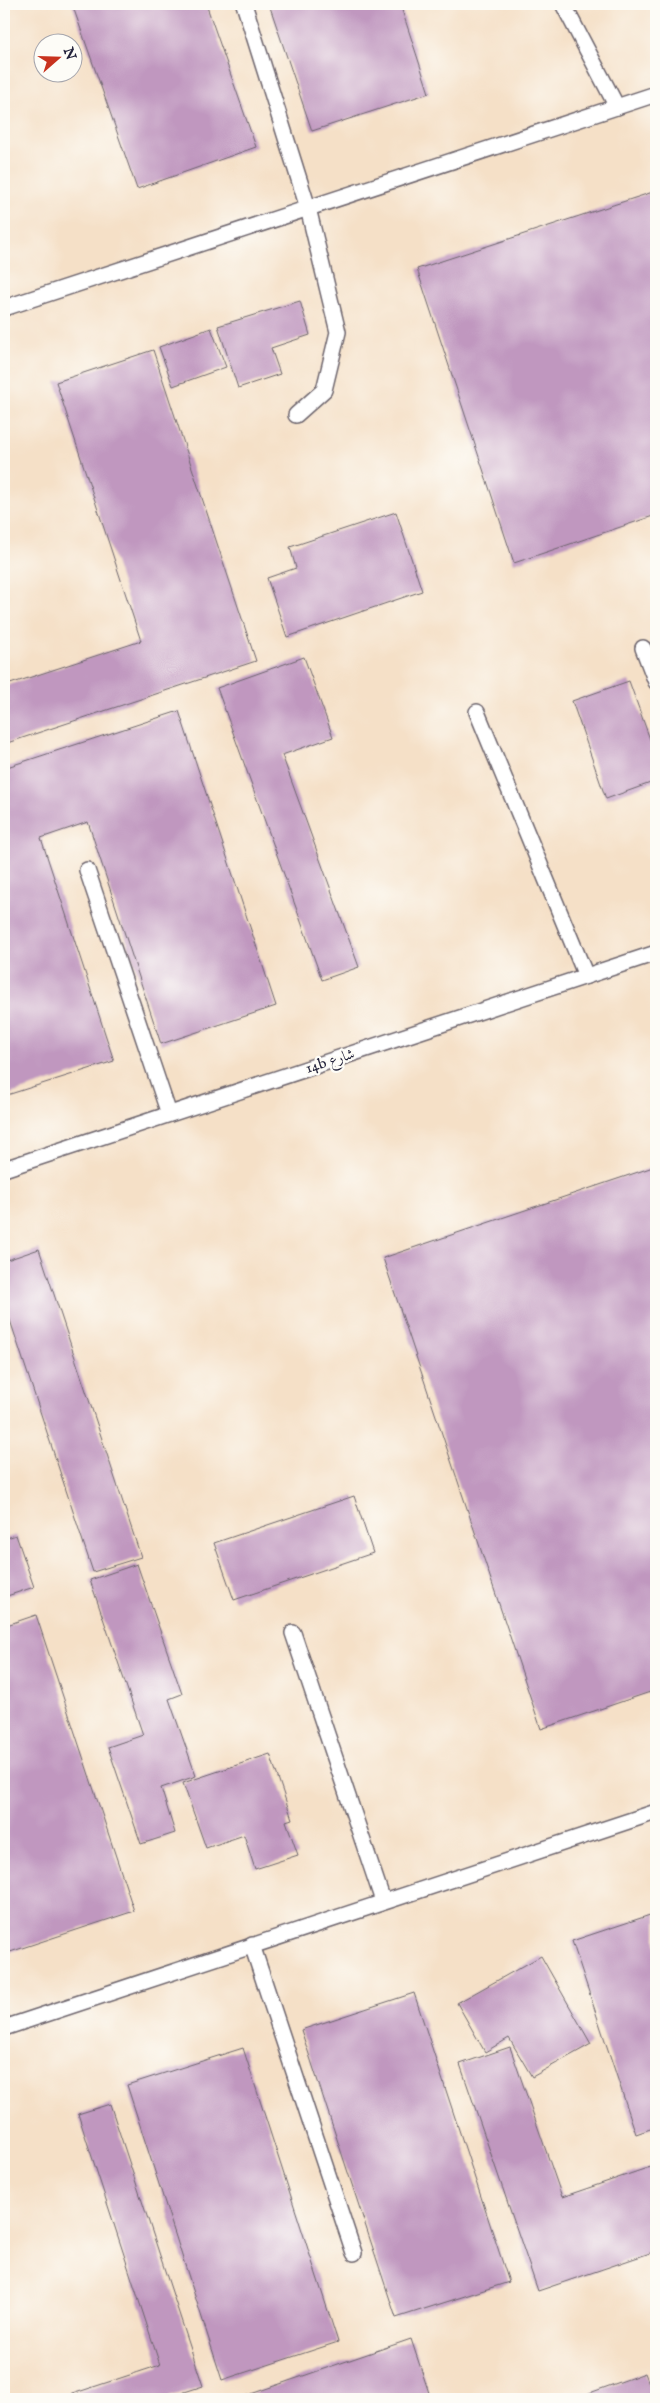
<svg xmlns="http://www.w3.org/2000/svg" width="660" height="2403" font-family="'IM FELL English',Amiri,serif">
<style>
.building{fill:#c097bf}
.lines{fill:none;stroke-linecap:round;stroke-linejoin:round}
.lane-casing{stroke:#6c646c;stroke-width:18}
.lane{stroke:#fff;stroke-width:15}
.labels{text-anchor:middle;dominant-baseline:central;stroke-width:4.5;stroke-linejoin:round;paint-order:stroke}
.street-label{font-size:15px;fill:#22223b;stroke:#fdfcf7}
</style>
<rect width="100%" height="100%" fill="#fdfcf7"/>
<filter id="ink" filterUnits="userSpaceOnUse"><feTurbulence type="fractalNoise" baseFrequency=".02" numOctaves="2"/><feDisplacementMap in="SourceGraphic" scale="10" xChannelSelector="R" yChannelSelector="G"/><feConvolveMatrix kernelMatrix="1 2 1 2 8 2 1 2 1" color-interpolation-filters="sRGB"/></filter>
<filter id="wash" filterUnits="userSpaceOnUse"><feTurbulence type="fractalNoise" baseFrequency=".0096" numOctaves="4" result="noise"/><feDisplacementMap in="SourceGraphic" scale="20" xChannelSelector="R" yChannelSelector="G"/><feGaussianBlur stdDeviation="1.12" result="paint"/><feColorMatrix in="noise" values="0 0 0 0 0 0 0 0 0 0 0 0 0 0 0 0 0 1.4 0 .05"/><feComposite in="paint" operator="in"/></filter>
<g filter="url(#wash)">
<rect width="100%" height="100%" fill="#f5e0c7"/>
<g id="blocks">
<!-- building -->
<g class="building">
<path d="M 72,4 L 206,4 L 256,147 L 137,189 Z"/>
<path d="M 269,4 L 400,4 L 429,93 L 312,131 Z"/>
<path d="M 656,191 L 656,515 L 514,563 L 417,269 Z"/>
<path d="M 300,301 L 310,335 L 271,348 L 280,374 L 238,388 L 218,326 Z"/>
<path d="M 211,328 L 226,367 L 173,386 L 159,347 Z"/>
<path d="M 153,350 L 256,661 L 4,744 L 4,686 L 141,641 L 56,382 Z"/>
<path d="M 396,512 L 422,591 L 287,637 L 267,578 L 296,568 L 290,547 Z"/>
<path d="M 304,657 L 333,737 L 282,755 L 359,967 L 322,980 L 217,688 Z"/>
<path d="M 629,681 L 656,756 L 656,781 L 606,799 L 572,701 Z"/>
<path d="M 179,711 L 276,1006 L 161,1044 L 88,822 L 41,838 L 114,1061 L 4,1096 L 4,768 Z"/>
<path d="M 656,1166 L 656,1690 L 541,1729 L 383,1258 Z"/>
<path d="M 39,1249 L 141,1557 L 93,1572 L 4,1302 L 4,1261 Z"/>
<path d="M 354,1496 L 373,1553 L 234,1600 L 214,1543 Z"/>
<path d="M 16,1535 L 34,1587 L 4,1597 L 4,1539 Z"/>
<path d="M 137,1564 L 182,1694 L 169,1699 L 196,1776 L 161,1788 L 175,1833 L 141,1844 L 108,1747 L 143,1735 L 90,1580 Z"/>
<path d="M 36,1615 L 134,1911 L 4,1954 L 4,1626 Z"/>
<path d="M 270,1754 L 292,1819 L 286,1821 L 298,1855 L 255,1869 L 244,1835 L 206,1848 L 183,1783 Z"/>
<path d="M 656,1913 L 656,2127 L 636,2134 L 572,1941 Z"/>
<path d="M 541,1956 L 591,2044 L 532,2077 L 509,2038 L 485,2052 L 457,2003 Z"/>
<path d="M 414,1993 L 509,2282 L 396,2318 L 301,2030 Z"/>
<path d="M 510,2047 L 562,2197 L 656,2165 L 656,2251 L 538,2291 L 460,2064 Z"/>
<path d="M 243,2048 L 338,2342 L 222,2380 L 127,2085 Z"/>
<path d="M 110,2104 L 203,2386 L 163,2399 L 57,2399 L 160,2365 L 78,2114 Z"/>
<path d="M 411,2339 L 431,2399 L 243,2399 L 242,2397 Z"/>
<path d="M 645,2373 L 655,2399 L 573,2399 Z"/>
<path d="M 486,2394 L 487,2399 L 470,2399 Z"/>
</g>
</g>
</g>
<g filter="url(#ink)">
<use href="#blocks" fill-opacity="0" stroke="#6c646c" stroke-width="1"/>
<g class="lines">
<!-- lane casing -->
<g class="lane-casing">
<g id="lane">
<path d="M 244,4 L 308,208 L 338,332 L 324,390 L 296,415"/>
<path d="M 563,4 L 617,107"/>
<path d="M 4,308 L 656,94"/>
<path d="M 643,648 L 656,682"/>
<path d="M 477,712 L 586,976"/>
<path d="M 87,870 L 169,1114"/>
<path d="M 4,1169 L 656,953"/>
<path d="M 293,1633 L 383,1901"/>
<path d="M 252,1945 L 354,2253"/>
<path d="M 4,2028 L 656,1812"/>
</g>
</g>
<!-- lane -->
<use href="#lane" class="lane"/>
</g>
</g>
<g class="labels">
<!-- street labels -->
<g class="street-label">
<text transform="translate(330 1061) rotate(-18)">14b شارع</text>
</g>
</g>
<!-- margin -->
<rect width="660" height="2403" fill="none" stroke="#fdfcf7" stroke-width="20"/>
<!-- north arrow -->
<g transform="translate(58 58) rotate(70)"><circle r="24" fill="#fdfcf7" stroke="#a5a5ac"/>
<path d="M0-4L9 19L0 12L-9 19Z" fill="#c8321e"/>
<text y="-8" font-size="14" font-weight="bold" text-anchor="middle" fill="#22223b">N</text>
</g>
</svg>
